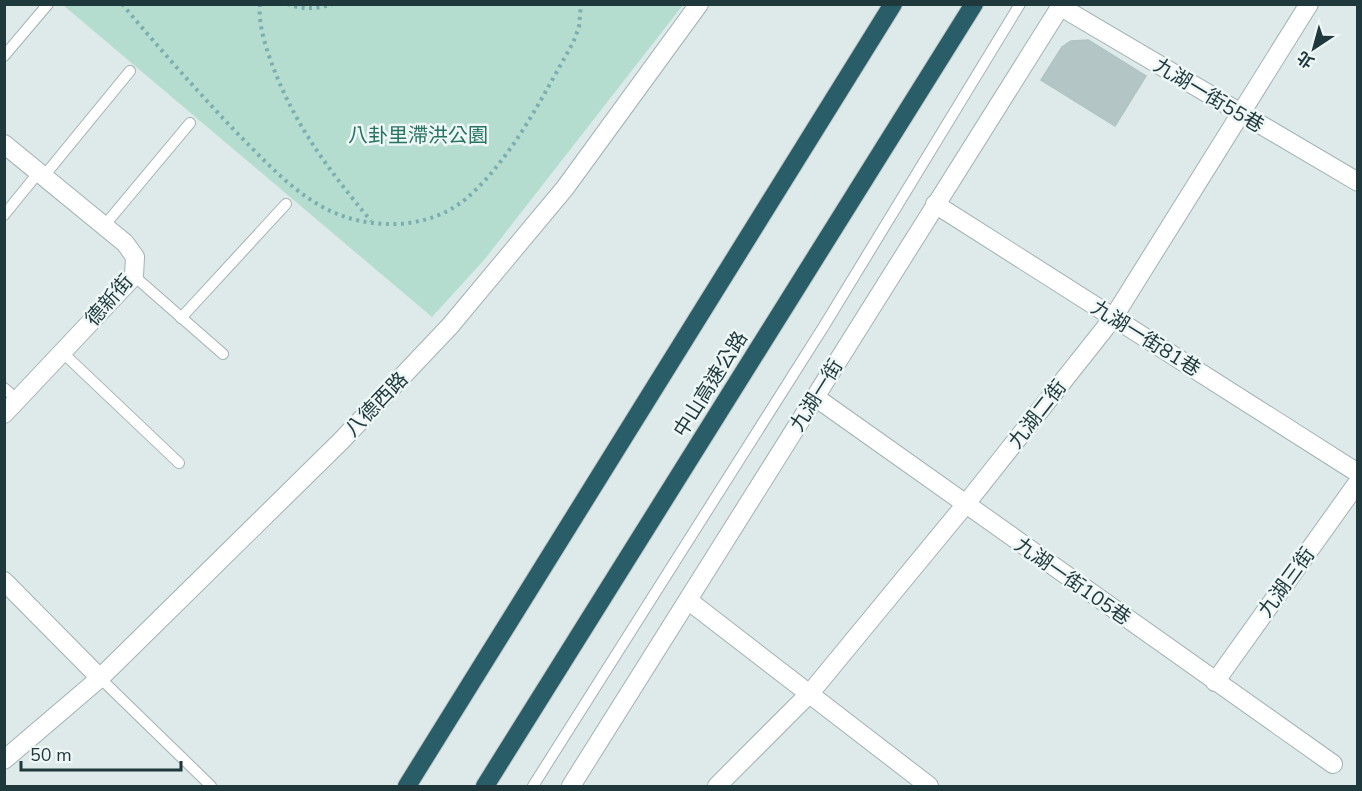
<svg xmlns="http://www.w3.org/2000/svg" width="1362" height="791" font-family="'Nunito Sans','Noto Sans TC',sans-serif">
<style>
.green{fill:#b5ddcf}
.building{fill:#b3c5c4;stroke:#b0c4c3;stroke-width:1.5}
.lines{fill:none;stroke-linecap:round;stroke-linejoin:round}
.service-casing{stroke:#a1b1b1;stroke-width:12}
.minor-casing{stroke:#a1b1b1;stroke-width:20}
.motorway-casing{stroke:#c0c7c8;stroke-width:20}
.path{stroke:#7cadb0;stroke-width:4;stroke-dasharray:3 4.5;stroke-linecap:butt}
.service{stroke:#fff;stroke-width:10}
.minor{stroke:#fff;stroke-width:18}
.motorway{stroke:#295d68;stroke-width:18}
.labels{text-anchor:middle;stroke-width:5;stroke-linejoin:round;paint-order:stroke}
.street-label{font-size:20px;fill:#1e383b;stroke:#eef7f6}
.park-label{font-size:20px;fill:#277361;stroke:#eef7f6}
</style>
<rect width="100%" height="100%" fill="#deeae9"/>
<!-- green -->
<path class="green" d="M63,5L683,4V5L484,260L432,317Z"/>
<!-- building -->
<path class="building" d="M1088,40L1146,76L1115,126L1041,80L1062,47L1071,41Z"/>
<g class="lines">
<!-- service casing -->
<g class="service-casing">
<g id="service">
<path d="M4,56L48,4"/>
<path d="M44,176L130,71"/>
<path d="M4,215L39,172"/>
<path d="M104,226L190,123"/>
<path d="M134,276L223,354"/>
<path d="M181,318L286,204"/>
<path d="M62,352L179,463"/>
<path d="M4,388L18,400"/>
<path d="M100,678L211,786"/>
<path d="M533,786L824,326L1020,4"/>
</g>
</g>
<!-- minor casing -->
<g class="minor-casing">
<g id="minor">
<path d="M1061,7L1358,182"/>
<path d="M4,144L125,243L135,257L134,276L4,414"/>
<path d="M935,204L1358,473"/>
<path d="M815,397L1333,764"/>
<path d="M4,581L100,678"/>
<path d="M689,601L929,786"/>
<path d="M1215,682L1358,482"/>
<path d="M4,760L100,678L341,441L450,326L565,188L699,4"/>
<path d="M571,786L1062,4"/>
<path d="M717,786L811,692L965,505L1113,318L1309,4"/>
</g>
</g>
<!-- motorway casing -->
<g class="motorway-casing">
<g id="motorway">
<path d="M407,786L893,4"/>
<path d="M485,786L974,4"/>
</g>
</g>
<!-- path -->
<g class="path">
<path d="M122,4C159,48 197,91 237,133C266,162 297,197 335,213C378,231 433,228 468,197C514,156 543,95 573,43L579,27L581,4"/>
<path d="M260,4C258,25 266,48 273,67C297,129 329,170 371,221"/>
<path d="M287,4C303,10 317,9 333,4"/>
</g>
<!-- service -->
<use href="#service" class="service"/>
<!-- minor -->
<use href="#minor" class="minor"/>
<!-- motorway -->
<use href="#motorway" class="motorway"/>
</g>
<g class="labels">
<!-- street labels -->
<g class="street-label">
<text transform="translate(1209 95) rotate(31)" y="7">九湖一街55巷</text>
<text transform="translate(109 300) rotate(-49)" y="7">德新街</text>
<text transform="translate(1146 338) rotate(32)" y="7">九湖一街81巷</text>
<text transform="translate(710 384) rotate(-58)" y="7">中山高速公路</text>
<text transform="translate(816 395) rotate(-58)" y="7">九湖一街</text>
<text transform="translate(376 404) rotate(-46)" y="7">八德西路</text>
<text transform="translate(1037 414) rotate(-52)" y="7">九湖二街</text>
<text transform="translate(1073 581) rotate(35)" y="7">九湖一街105巷</text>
<text transform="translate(1286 582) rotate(-54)" y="7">九湖三街</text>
</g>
<!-- park labels -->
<g class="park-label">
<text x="418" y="142">八卦里滯洪公園</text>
</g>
</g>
<!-- border -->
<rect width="1362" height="791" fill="none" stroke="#1e383b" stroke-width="12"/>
<!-- north arrow -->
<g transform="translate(1314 48) rotate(216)" stroke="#eef7f6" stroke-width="4.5" paint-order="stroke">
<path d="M0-4.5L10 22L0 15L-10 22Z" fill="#1e383b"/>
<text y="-9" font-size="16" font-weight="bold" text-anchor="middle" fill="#1e383b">北</text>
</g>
<!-- scale -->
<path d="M21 761v9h160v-9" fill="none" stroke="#1e383b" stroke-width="3"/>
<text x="30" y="761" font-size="18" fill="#1e383b" stroke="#eef7f6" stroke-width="4.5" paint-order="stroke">50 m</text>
</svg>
